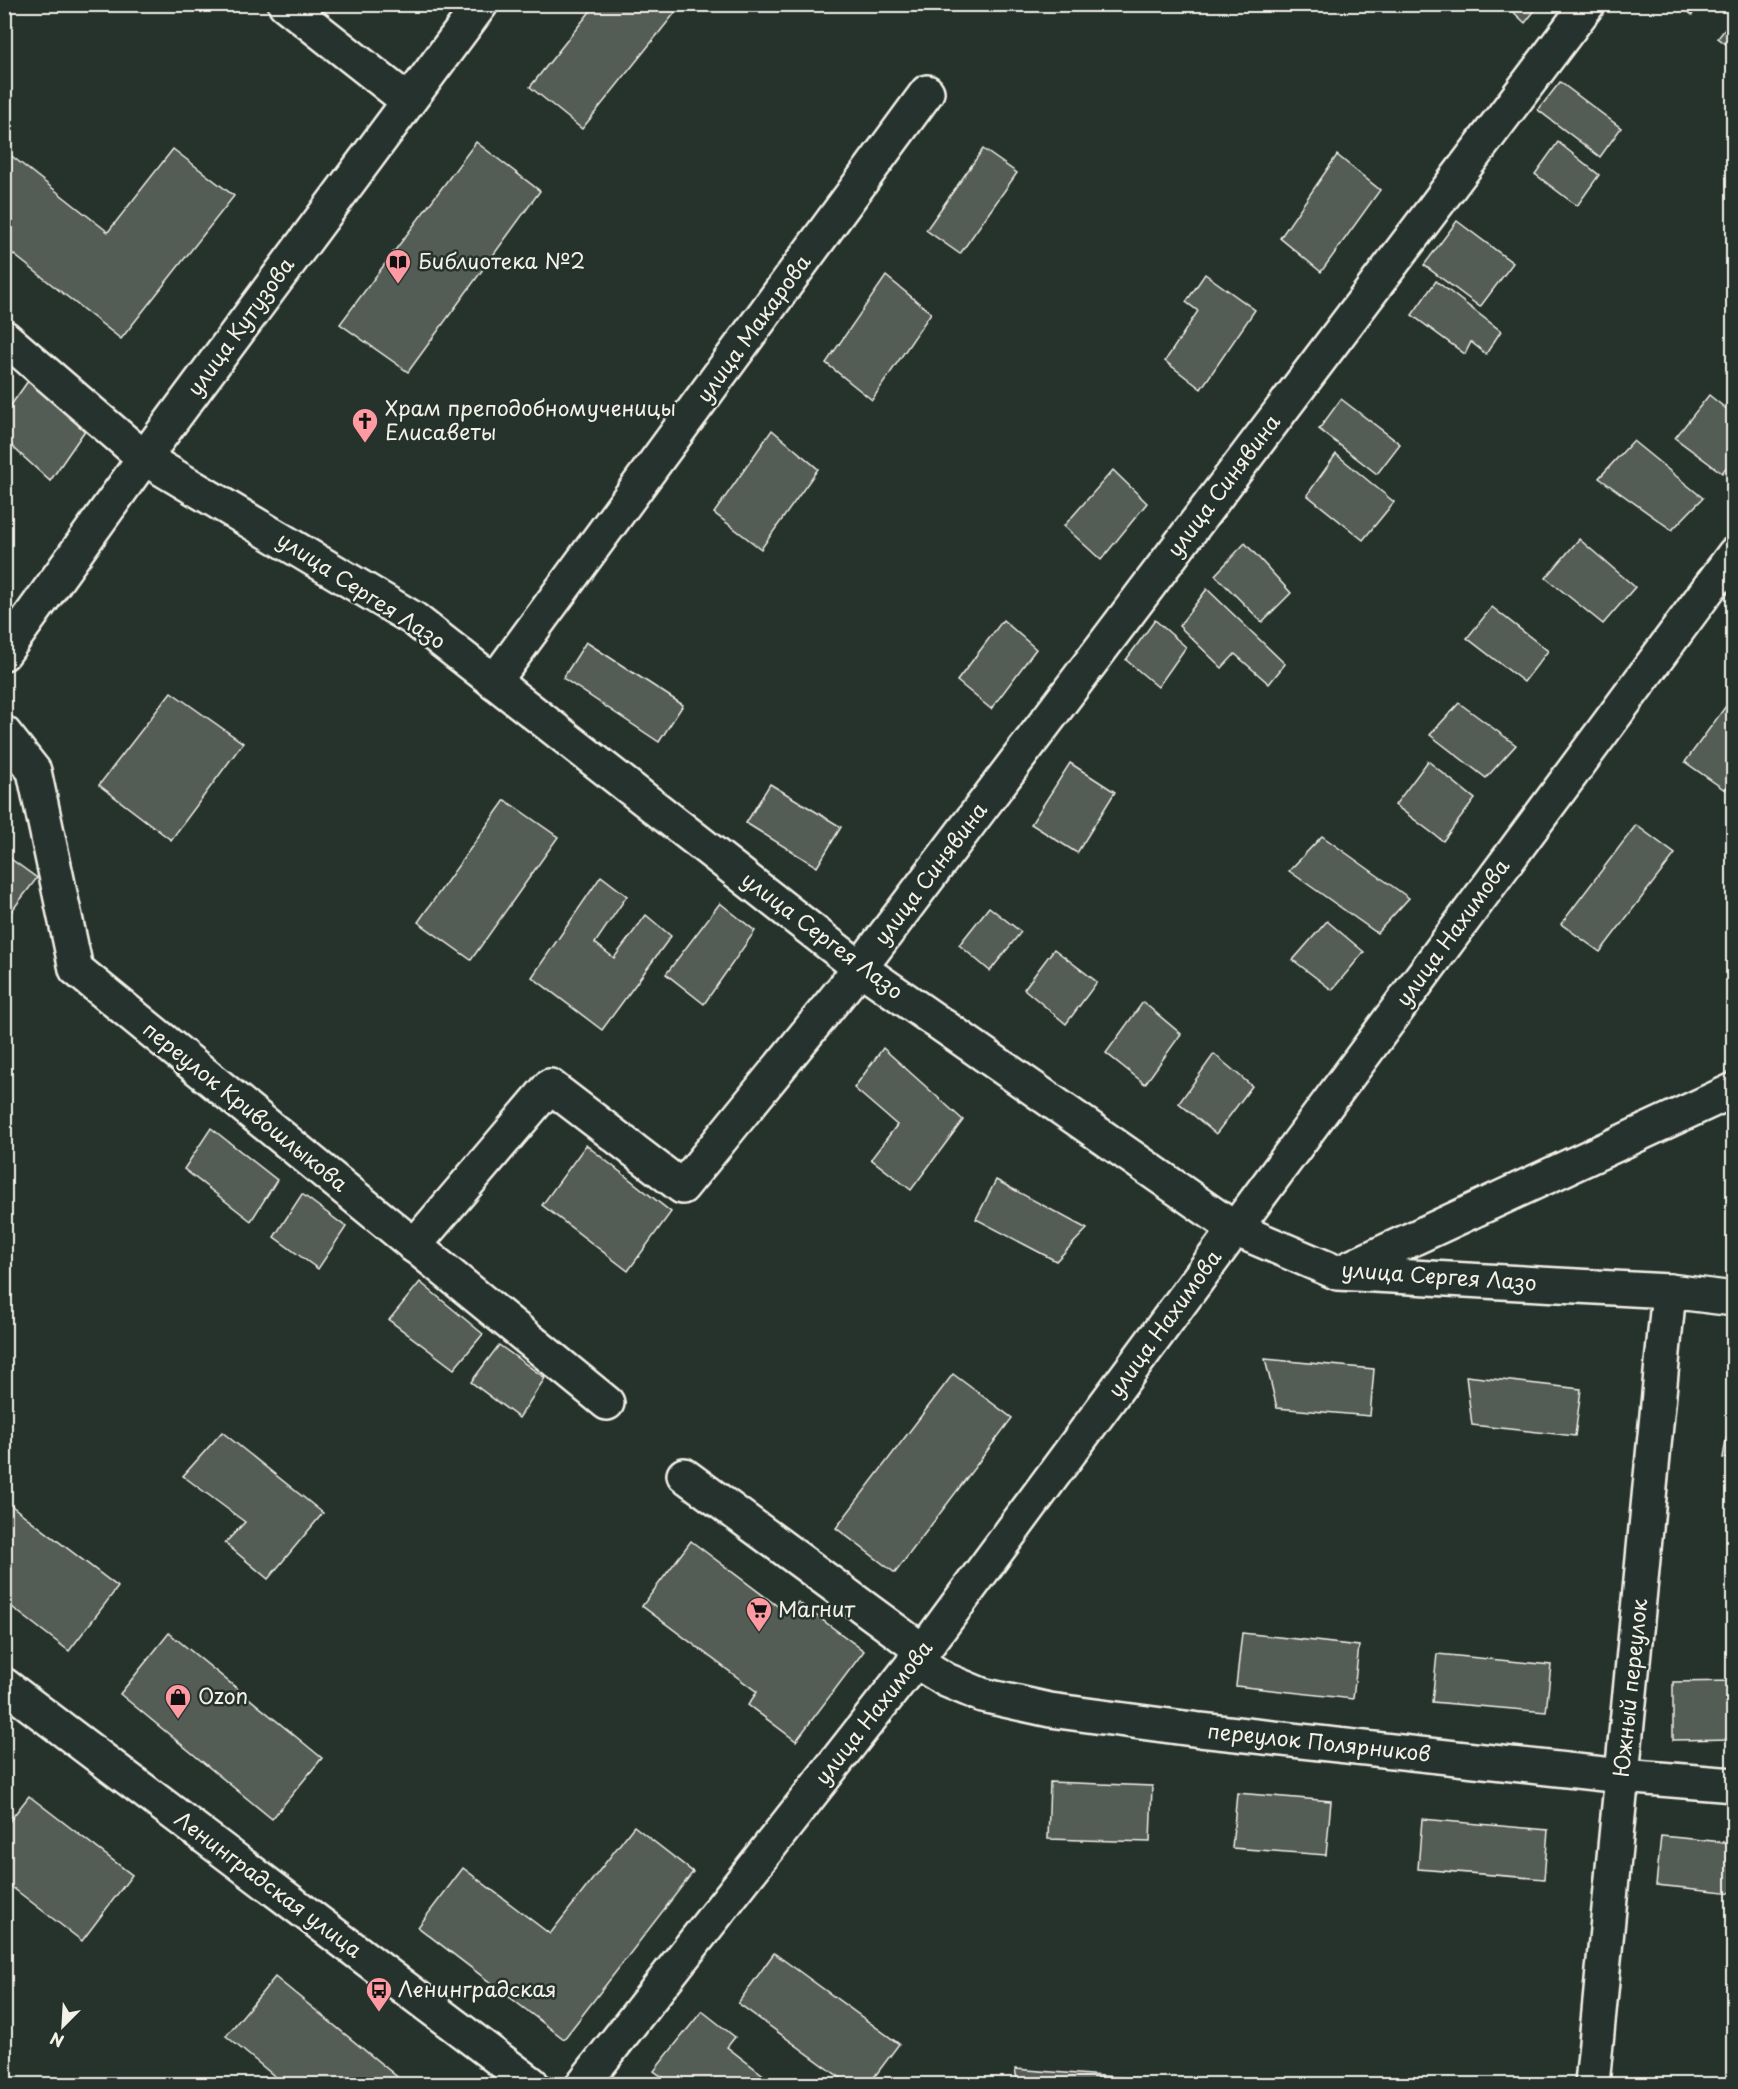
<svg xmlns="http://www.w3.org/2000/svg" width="1738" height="2089" font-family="'Playpen Sans',sans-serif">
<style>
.building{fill:#525c55;stroke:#f4f1e8;stroke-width:1.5}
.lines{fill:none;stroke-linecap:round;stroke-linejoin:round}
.minor-casing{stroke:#f4f1e8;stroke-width:38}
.minor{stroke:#26332d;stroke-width:33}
.labels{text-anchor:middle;stroke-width:5;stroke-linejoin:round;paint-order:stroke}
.poi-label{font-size:21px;fill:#f4f1e8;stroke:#26332d;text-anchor:start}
.street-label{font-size:21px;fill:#f4f1e8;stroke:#26332d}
</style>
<rect width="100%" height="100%" fill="#26332d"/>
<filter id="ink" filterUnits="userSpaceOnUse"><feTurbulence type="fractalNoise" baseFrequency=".0167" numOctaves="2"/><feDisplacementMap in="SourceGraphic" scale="12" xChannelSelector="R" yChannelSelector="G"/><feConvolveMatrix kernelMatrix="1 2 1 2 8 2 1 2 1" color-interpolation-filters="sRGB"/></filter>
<g filter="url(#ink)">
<!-- building -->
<g class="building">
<path d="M596,4H682L582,129L530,87Z"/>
<path d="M1505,4H1540L1525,23Z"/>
<path d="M1679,4H1700L1692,15Z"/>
<path d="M1734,18V50L1718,38Z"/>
<path d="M1560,82L1621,128L1600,157L1538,110Z"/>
<path d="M476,142L540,191L408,372L340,324Z"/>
<path d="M1558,142L1599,175L1577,206L1535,174Z"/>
<path d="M173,149L234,196L121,339L4,247V150L108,232Z"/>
<path d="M983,149L1017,173L960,254L926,230Z"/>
<path d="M1337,155L1380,190L1321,272L1280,238Z"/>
<path d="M1457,221L1513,263L1480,307L1424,265Z"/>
<path d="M1205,274L1255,310L1201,389L1165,361L1198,311L1186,302Z"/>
<path d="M886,276L931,313L872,400L826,363Z"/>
<path d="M1436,281L1501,331L1486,354L1471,342L1465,354L1412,315Z"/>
<path d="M33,374L88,426L50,481L4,439V415Z"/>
<path d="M1709,395L1734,415V457L1722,473L1675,438Z"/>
<path d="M1341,399L1400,444L1377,474L1319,429Z"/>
<path d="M772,430L818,469L761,549L714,513Z"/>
<path d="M1633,441L1703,498L1672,530L1599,478Z"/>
<path d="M1336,454L1394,502L1363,540L1307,495Z"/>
<path d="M1113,470L1147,503L1101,560L1064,526Z"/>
<path d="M1579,539L1635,587L1603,624L1546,578Z"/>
<path d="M1245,543L1291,593L1262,622L1215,575Z"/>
<path d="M1207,589L1285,664L1269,684L1235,654L1222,668L1179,626Z"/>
<path d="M1492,607L1548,651L1524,682L1467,638Z"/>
<path d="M1003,620L1036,649L991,709L957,681Z"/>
<path d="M1155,620L1186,647L1158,687L1126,660Z"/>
<path d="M586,642L683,705L659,742L563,678Z"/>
<path d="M171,692L243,743L171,840L99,785Z"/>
<path d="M1734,695V778L1725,790L1685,762Z"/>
<path d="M1459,703L1516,745L1486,778L1430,735Z"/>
<path d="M1428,761L1475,799L1443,841L1395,805Z"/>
<path d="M1070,763L1115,792L1077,853L1031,824Z"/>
<path d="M770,784L841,827L817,867L746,823Z"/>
<path d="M505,800L558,837L471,960L418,922Z"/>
<path d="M1636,825L1675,854L1600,952L1561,924Z"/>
<path d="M1322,836L1409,898L1377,933L1289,871Z"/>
<path d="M4,854L37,878L4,921Z"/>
<path d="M601,876L627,896L595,943L614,958L646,915L671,936L602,1030L532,977Z"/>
<path d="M720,903L755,931L704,1004L666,974Z"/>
<path d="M989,907L1021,932L990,971L959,945Z"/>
<path d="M1327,921L1364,952L1332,990L1293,960Z"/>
<path d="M1054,949L1097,982L1066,1024L1024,989Z"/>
<path d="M1143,1002L1181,1034L1145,1084L1106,1053Z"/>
<path d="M883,1048L963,1120L911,1190L871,1159L897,1125L854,1088Z"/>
<path d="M1214,1054L1252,1086L1216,1134L1179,1103Z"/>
<path d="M211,1128L277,1180L251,1221L184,1169Z"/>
<path d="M586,1145L671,1212L628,1271L542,1205Z"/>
<path d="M996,1180L1087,1229L1056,1261L976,1219Z"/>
<path d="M302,1194L346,1227L318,1269L274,1237Z"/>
<path d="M420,1282L483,1334L454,1369L389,1320Z"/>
<path d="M499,1345L545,1378L519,1418L471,1382Z"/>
<path d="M1265,1359L1374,1369L1370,1416L1277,1408Z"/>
<path d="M953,1374L1012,1418L895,1573L836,1528Z"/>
<path d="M1466,1376L1581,1389L1575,1436L1472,1425Z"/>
<path d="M1733,1399H1734V1459L1723,1458Z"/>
<path d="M222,1432L323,1513L268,1579L225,1543L245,1522L183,1476Z"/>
<path d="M4,1500L118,1587L69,1651L4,1601Z"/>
<path d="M691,1541L788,1614L798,1602L864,1651L796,1741L748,1705L757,1692L642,1606Z"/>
<path d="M169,1633L322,1758L272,1819L120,1694Z"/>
<path d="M1242,1633L1359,1646L1353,1699L1236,1686Z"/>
<path d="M1437,1654L1551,1665L1546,1712L1432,1702Z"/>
<path d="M1734,1681V1739L1673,1740V1682Z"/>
<path d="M1050,1782L1152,1786L1150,1842L1048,1839Z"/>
<path d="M1237,1793L1331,1801L1326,1855L1232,1848Z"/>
<path d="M29,1796L132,1875L82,1941L4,1881V1828Z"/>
<path d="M1422,1819L1548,1830L1544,1879L1418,1869Z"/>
<path d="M634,1826L693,1872L564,2039L418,1927L463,1868L550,1934Z"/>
<path d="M1661,1836L1734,1843V1893L1656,1885Z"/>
<path d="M774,1953L899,2044L869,2084H849L738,2003Z"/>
<path d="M275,1977L406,2084H284L226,2036Z"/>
<path d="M702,2011L735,2037L727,2047L775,2084H672L654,2071Z"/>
<path d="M1015,2069L1140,2079V2084H1018Z"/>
</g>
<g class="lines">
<!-- minor casing -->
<g class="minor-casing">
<g id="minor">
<path d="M285,4L408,101"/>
<path d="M4,337L144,458L414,619L860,968L1235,1229L1338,1273L1669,1291L1734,1299"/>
<path d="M4,653L144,458L481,4"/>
<path d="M494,682L927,92"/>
<path d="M4,733L34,771L76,969L607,1403"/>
<path d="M414,1246L550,1086L682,1187L860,968L1588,4"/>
<path d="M1343,1271L1734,1090"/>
<path d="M684,1475L923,1651"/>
<path d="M914,1660L946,1680L982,1695L1050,1710L1200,1730L1622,1776L1734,1785"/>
<path d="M4,1685L532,2084"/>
<path d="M583,2084L923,1651L1734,554"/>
<path d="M1592,2084L1669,1291"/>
</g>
</g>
<!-- minor -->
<use href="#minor" class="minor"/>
</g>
</g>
<!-- icons -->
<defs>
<g id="library-pin" transform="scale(1.35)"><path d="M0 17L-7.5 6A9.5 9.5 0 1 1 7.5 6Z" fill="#ff9aa2" stroke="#26332d"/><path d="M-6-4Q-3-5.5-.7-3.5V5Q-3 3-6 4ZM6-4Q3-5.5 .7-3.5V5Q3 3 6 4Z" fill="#111"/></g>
<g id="church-pin" transform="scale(1.35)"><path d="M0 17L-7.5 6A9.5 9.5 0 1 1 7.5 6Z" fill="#ff9aa2" stroke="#26332d"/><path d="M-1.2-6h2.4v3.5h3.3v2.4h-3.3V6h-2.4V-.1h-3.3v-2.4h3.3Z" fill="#111"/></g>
<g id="supermarket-pin" transform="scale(1.35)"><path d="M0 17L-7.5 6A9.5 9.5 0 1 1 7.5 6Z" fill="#ff9aa2" stroke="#26332d"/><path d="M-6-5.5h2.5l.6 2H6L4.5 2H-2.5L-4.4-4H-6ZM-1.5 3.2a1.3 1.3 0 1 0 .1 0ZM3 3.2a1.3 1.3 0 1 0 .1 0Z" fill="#111"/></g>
<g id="shop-pin" transform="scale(1.35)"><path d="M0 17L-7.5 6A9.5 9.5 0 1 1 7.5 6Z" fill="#ff9aa2" stroke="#26332d"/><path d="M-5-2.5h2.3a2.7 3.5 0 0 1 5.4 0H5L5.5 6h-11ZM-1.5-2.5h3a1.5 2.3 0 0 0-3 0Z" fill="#111"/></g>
<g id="bus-pin" transform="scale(1.35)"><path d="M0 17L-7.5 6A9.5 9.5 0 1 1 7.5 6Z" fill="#ff9aa2" stroke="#26332d"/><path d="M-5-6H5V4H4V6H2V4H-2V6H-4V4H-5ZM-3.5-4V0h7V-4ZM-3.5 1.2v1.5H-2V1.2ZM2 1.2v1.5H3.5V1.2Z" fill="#111"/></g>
</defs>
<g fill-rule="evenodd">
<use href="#library-pin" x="398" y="262"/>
<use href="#church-pin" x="365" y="421"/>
<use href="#supermarket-pin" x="759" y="1610"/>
<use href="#shop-pin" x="178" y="1697"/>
<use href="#bus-pin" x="379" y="1990"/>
</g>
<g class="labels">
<!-- poi labels -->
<g class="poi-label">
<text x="418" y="269">Библиотека №2</text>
<text x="385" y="416">Храм преподобномученицы<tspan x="385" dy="24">Елисаветы</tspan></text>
<text x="778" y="1617">Магнит</text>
<text x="198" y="1704">Ozon</text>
<text x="398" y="1997">Ленинградская</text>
</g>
<!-- street labels -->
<g class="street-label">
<text transform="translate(241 327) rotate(-54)" y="7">улица Кутузова</text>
<text transform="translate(754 329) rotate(-54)" y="7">улица Макарова</text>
<text transform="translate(1224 486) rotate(-53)" y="7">улица Синявина</text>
<text transform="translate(361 591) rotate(33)" y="7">улица Сергея Лазо</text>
<text transform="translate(931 874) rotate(-53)" y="7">улица Синявина</text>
<text transform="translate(1453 933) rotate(-54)" y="7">улица Нахимова</text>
<text transform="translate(822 936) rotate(37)" y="7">улица Сергея Лазо</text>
<text transform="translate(245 1107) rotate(39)" y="7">переулок Кривошлыкова</text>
<text transform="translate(1439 1277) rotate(4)" y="7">улица Сергея Лазо</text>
<text transform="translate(1165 1324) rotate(-54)" y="7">улица Нахимова</text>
<text transform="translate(1631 1688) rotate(-84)" y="7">Южный переулок</text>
<text transform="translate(874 1713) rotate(-52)" y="7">улица Нахимова</text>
<text transform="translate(1319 1743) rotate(6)" y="7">переулок Полярников</text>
<text transform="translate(268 1885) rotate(37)" y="7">Ленинградская улица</text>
</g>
</g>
<!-- margin -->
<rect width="1738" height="2089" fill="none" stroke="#26332d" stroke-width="24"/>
<rect x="12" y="12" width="1714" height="2065" fill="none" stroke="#f4f1e8" stroke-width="2" filter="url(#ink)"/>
<!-- north arrow -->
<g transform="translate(63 2026) rotate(204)" stroke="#26332d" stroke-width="4.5" paint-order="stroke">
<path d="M0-4.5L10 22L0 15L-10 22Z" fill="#f4f1e8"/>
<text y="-9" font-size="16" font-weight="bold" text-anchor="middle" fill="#f4f1e8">N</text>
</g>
</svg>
